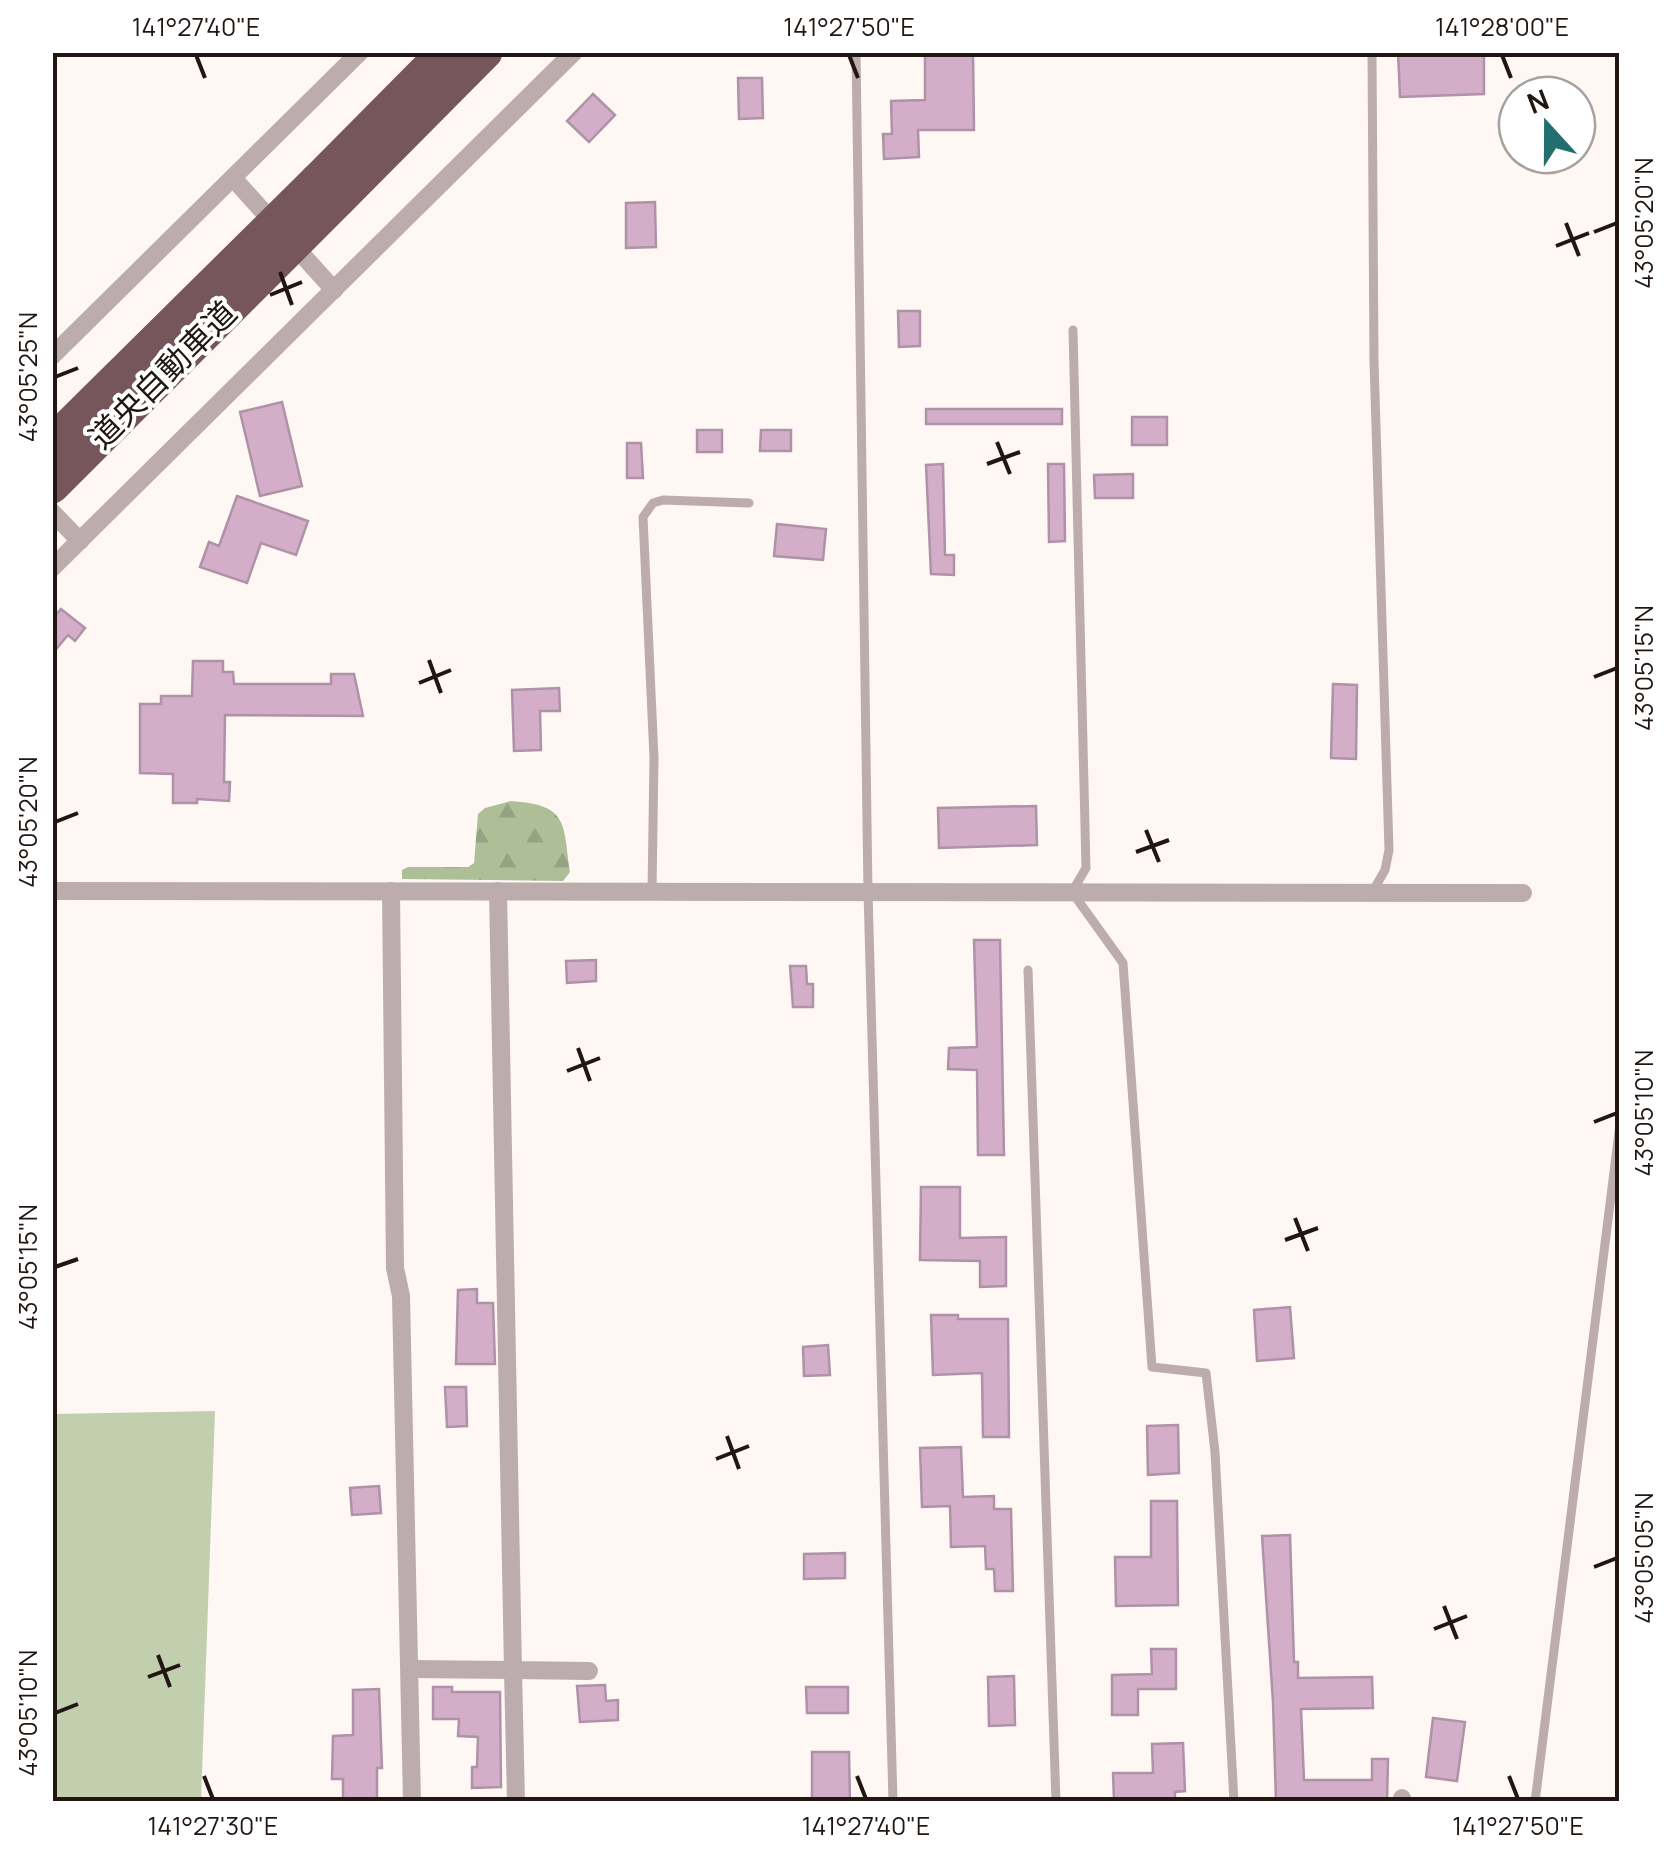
<svg xmlns="http://www.w3.org/2000/svg" width="1672" height="1854" font-family="Manrope,'Noto Sans JP',sans-serif">
<style>
.grass{fill:#c1cfaf}
.forest{fill:url(#forest-firs)}
.building{fill:#d4aec9;stroke:#ae92a5;stroke-width:2.5}
.lines{fill:none;stroke-linecap:round;stroke-linejoin:round}
.service{stroke:#bdacae;stroke-width:9}
.minor{stroke:#bdacae;stroke-width:18}
.motorway{stroke:#77565b;stroke-width:35}
.motorway-bridge{stroke:#77565b;stroke-width:35}
.ticks{fill:none;stroke:#211611;stroke-width:4}
.labels{text-anchor:middle;stroke-width:8;stroke-linejoin:round;paint-order:stroke}
.street-label{font-size:32px;fill:#211611;stroke:#fff}
.neatline{fill:none;stroke:#211611;stroke-width:4}
.ticks-label{font-size:25px;text-anchor:middle;fill:#211611}
</style>
<defs>
<pattern id="forest-firs" width="22" height="20" patternUnits="userSpaceOnUse" patternTransform="scale(2.5)"><rect width="22" height="20" fill="#aebf98"/><path d="M5 1l3.5 6h-7zM16 11l3.5 6h-7z" fill="#95a382"/></pattern>
</defs>
<rect width="100%" height="100%" fill="#fef7f4"/>
<!-- grass -->
<path class="grass" d="M215,1411L201,1801H53V1414Z"/>
<!-- forest -->
<path class="forest" d="M511,801C569,805 563,823 570,872L563,881L402,879V870L408,867H468L474,863L478,814L485,808Z"/>
<!-- building -->
<g class="building">
<path d="M925,52H973L974,130H918L919,157L884,159L883,134H892L891,101L925,100Z"/>
<path d="M1398,52H1484V94L1400,97Z"/>
<path d="M738,78H762L763,118L739,119Z"/>
<path d="M593,94L615,115L589,142L567,121Z"/>
<path d="M655,202L656,247L626,248V203Z"/>
<path d="M898,311H920V346L899,347Z"/>
<path d="M282,402L302,486L260,496L240,412Z"/>
<rect x="926" y="409" width="136" height="15"/>
<rect x="1132" y="417" width="35" height="28"/>
<rect x="697" y="430" width="25" height="22"/>
<path d="M761,430H791V451H760Z"/>
<path d="M627,443H641L643,478H627Z"/>
<path d="M943,464L945,555H954V575L931,574L926,465Z"/>
<path d="M1048,464H1064L1065,541L1049,542Z"/>
<path d="M1133,474V498H1095L1094,475Z"/>
<path d="M237,496L308,521L296,555L261,543L247,583L200,567L209,542L219,546Z"/>
<path d="M777,524L826,529L823,560L774,556Z"/>
<path d="M61,609L85,628L75,641L68,635L52,654V619Z"/>
<path d="M193,661H223V672H233L234,684H331V674H354L363,716L225,715L224,782H230L229,801L197,799V803H173V774L140,773V704H161V696H192Z"/>
<path d="M1333,684L1357,685L1356,759L1331,758Z"/>
<path d="M559,688L560,711H540L541,750L514,751L512,690Z"/>
<path d="M1036,806L1037,845L939,848L938,808Z"/>
<path d="M974,940H1000L1004,1155H978L977,1070L948,1069L949,1048L977,1047Z"/>
<path d="M596,960V981L567,983L566,961Z"/>
<path d="M790,966H806L807,984H813V1007H793Z"/>
<path d="M921,1187H960V1238L1006,1237V1286L980,1287V1261L920,1260Z"/>
<path d="M477,1289V1303H493L495,1364H456L458,1290Z"/>
<path d="M1290,1307L1294,1358L1257,1361L1254,1310Z"/>
<path d="M931,1315H958V1319H1008L1009,1437H983L982,1373L933,1375Z"/>
<path d="M828,1345L830,1375L804,1376L803,1347Z"/>
<path d="M445,1387H466L467,1426L447,1427Z"/>
<path d="M1178,1425L1179,1473L1148,1475L1147,1426Z"/>
<path d="M961,1447L963,1497L994,1496V1509H1011L1013,1591H995L994,1569H986L985,1546L951,1547L950,1506L922,1507L920,1448Z"/>
<path d="M379,1486L381,1513L352,1515L350,1488Z"/>
<path d="M1151,1501H1177L1178,1605L1116,1606L1115,1557H1151Z"/>
<path d="M1290,1535L1294,1662H1298V1678L1372,1677L1373,1708L1301,1709L1304,1780H1372V1759H1388L1387,1802H1276L1273,1702L1262,1536Z"/>
<path d="M845,1553V1578L804,1579V1554Z"/>
<path d="M1151,1649H1176V1689H1138V1715H1112V1675L1152,1674Z"/>
<path d="M1014,1676L1015,1725L989,1726L988,1677Z"/>
<path d="M605,1685L606,1701L618,1700V1720L580,1722L577,1686Z"/>
<path d="M433,1687H452V1692H500L501,1787L472,1788V1767H477L478,1737L458,1736L459,1719H433Z"/>
<path d="M806,1687H848V1713H807Z"/>
<path d="M379,1689L382,1768H377V1802L343,1801V1779H332L333,1736L353,1735V1690Z"/>
<path d="M1433,1718L1465,1722L1457,1781L1426,1777Z"/>
<path d="M1183,1743L1185,1791L1175,1792V1802H1114L1113,1773H1153L1152,1744Z"/>
<path d="M812,1752H849L850,1802H812Z"/>
</g>
<g class="lines">
<!-- service -->
<g class="service">
<path d="M856,52L868,892L893,1802"/>
<path d="M1372,52L1374,361L1389,850L1385,870L1373,891"/>
<path d="M1073,330L1086,868L1072,892L1123,963L1152,1367L1206,1373L1215,1452L1234,1802"/>
<path d="M652,892L654,758L643,517L653,503L663,500L749,503"/>
<path d="M1028,970L1056,1802"/>
<path d="M1535,1802L1620,1124"/>
</g>
<!-- minor -->
<g class="minor">
<path d="M233,178L334,290"/>
<path d="M52,356L360,52"/>
<path d="M52,512L80,541"/>
<path d="M52,568L574,52"/>
<path d="M52,891L1523,893"/>
<path d="M391,891L395,1268L401,1296L412,1802"/>
<path d="M498,891L513,1670L589,1671"/>
<path d="M410,1669L513,1670L516,1802"/>
<path d="M1402,1798V1802"/>
</g>
<!-- motorway -->
<g class="motorway">
<path d="M317,181L445,52"/>
<path d="M338,200L485,52"/>
</g>
<!-- motorway-bridge -->
<g class="motorway-bridge">
<path d="M52,443L317,181"/>
<path d="M52,486L338,200"/>
</g>
</g>
<!-- ticks -->
<path class="ticks" d="M196,55L205,78M849,55L858,78M1502,55L1511,78M1566,223L1579,256M1594,232L1617,223M1556,246L1589,233M280,272L292,305M270,295L302,282M55,377L78,368M997,442L1010,474M987,464L1020,452M429,660L441,693M1594,677L1617,668M419,683L451,670M55,822L78,813M1146,830L1159,862M1136,852L1169,840M578,1048L590,1081M567,1071L600,1058M1594,1122L1617,1113M1295,1218L1308,1251M1285,1240L1318,1228M55,1267L78,1259M727,1436L739,1469M716,1459L749,1446M1594,1567L1617,1558M1444,1606L1457,1639M1434,1629L1467,1616M158,1655L170,1687M148,1677L180,1665M55,1713L78,1704M204,1776L213,1799M857,1776L866,1799M1509,1776L1518,1799"/>
<g class="labels">
<!-- street labels -->
<g class="street-label">
<text transform="translate(163 375) rotate(-45)" y="11">道央自動車道</text>
</g>
</g>
<!-- border -->
<rect width="1672" height="1854" fill="none" stroke="#ffffff" stroke-width="110"/>
<!-- north arrow -->
<g transform="translate(1547 125) rotate(339)"><circle r="48" fill="#ffffff" stroke="#a6a2a0" stroke-width="2.5"/>
<path d="M0-8L18 38L0 25L-18 38Z" fill="#236f6f"/>
<text y="-15" font-size="28" font-weight="bold" text-anchor="middle" fill="#211611">N</text>
</g>
<rect x="55" y="55" width="1562" height="1744" class="neatline"/>
<g class="ticks-label">
<text x="196" y="36">141°27'40"E</text>
<text x="849" y="36">141°27'50"E</text>
<text x="1502" y="36">141°28'00"E</text>
<text transform="translate(1644 223) rotate(-90)" y="9">43°05'20"N</text>
<text transform="translate(28 377) rotate(-90)" y="9">43°05'25"N</text>
<text transform="translate(1644 668) rotate(-90)" y="9">43°05'15"N</text>
<text transform="translate(28 822) rotate(-90)" y="9">43°05'20"N</text>
<text transform="translate(1644 1113) rotate(-90)" y="9">43°05'10"N</text>
<text transform="translate(28 1267) rotate(-90)" y="9">43°05'15"N</text>
<text transform="translate(1644 1558) rotate(-90)" y="9">43°05'05"N</text>
<text transform="translate(28 1713) rotate(-90)" y="9">43°05'10"N</text>
<text x="213" y="1835">141°27'30"E</text>
<text x="866" y="1835">141°27'40"E</text>
<text x="1518" y="1835">141°27'50"E</text>
</g>
</svg>
